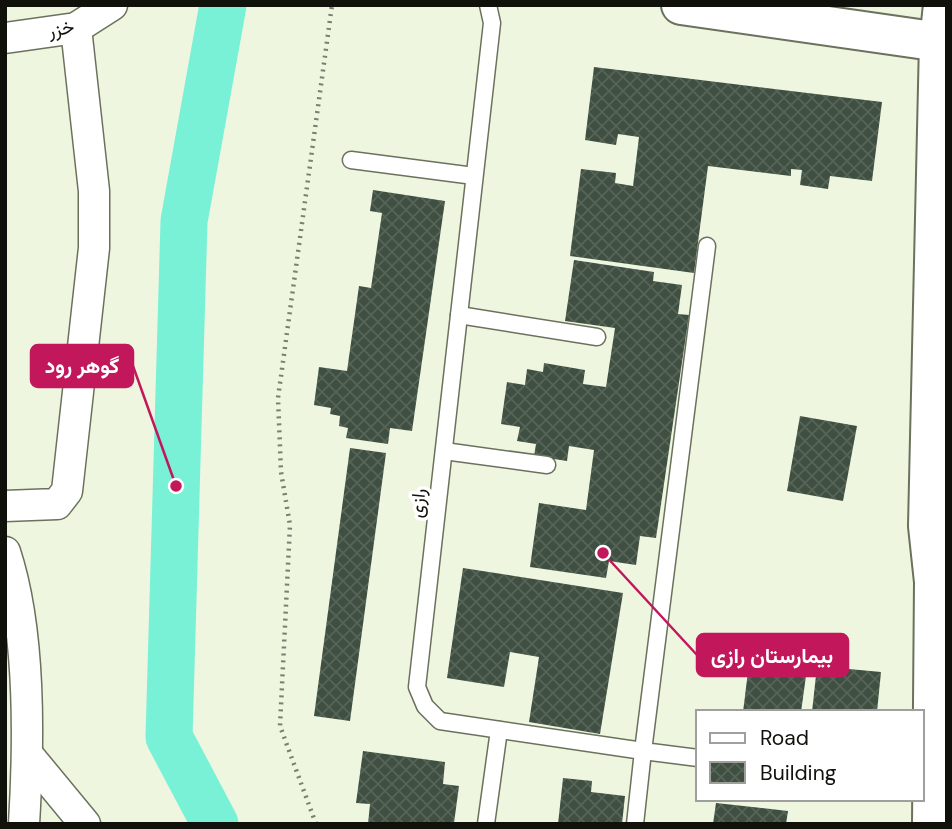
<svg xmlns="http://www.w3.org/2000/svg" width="952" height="829" font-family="'DM Sans',Vazirmatn,sans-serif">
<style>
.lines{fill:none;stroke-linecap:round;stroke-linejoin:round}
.river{stroke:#79f1d7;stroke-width:47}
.building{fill:url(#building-cross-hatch)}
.service-casing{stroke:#6a715d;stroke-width:19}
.minor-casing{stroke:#6a715d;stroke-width:33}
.secondary-casing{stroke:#6a715d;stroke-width:42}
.primary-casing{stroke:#6a715d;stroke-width:42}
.path{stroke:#7a7f71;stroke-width:4.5;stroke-dasharray:2 5;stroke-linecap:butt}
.service{stroke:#fff;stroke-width:16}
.minor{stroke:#fff;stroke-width:30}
.secondary{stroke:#fff;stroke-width:38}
.primary{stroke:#fff;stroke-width:38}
.labels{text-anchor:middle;stroke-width:7;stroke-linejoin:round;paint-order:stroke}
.street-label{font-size:19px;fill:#0f110a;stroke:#fff}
.leader{fill:none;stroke:#c2185b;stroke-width:2.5}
.callout-dot{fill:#c2185b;stroke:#fff;stroke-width:2.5}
.callout{fill:#c2185b;stroke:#c2185b;stroke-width:2.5}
.callout-label{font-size:21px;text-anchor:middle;font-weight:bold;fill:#fff}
</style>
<defs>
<pattern id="building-cross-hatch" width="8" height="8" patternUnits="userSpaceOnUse" patternTransform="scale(1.75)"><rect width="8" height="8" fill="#3f4f41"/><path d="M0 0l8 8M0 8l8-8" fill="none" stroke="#576458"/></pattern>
</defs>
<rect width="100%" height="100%" fill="#eef6e0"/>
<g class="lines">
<!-- river -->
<path class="river" d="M215,824L169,737L184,221L223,5"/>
</g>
<!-- building -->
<g class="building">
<path d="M594,67L882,102L872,181L830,176L828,189L800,185L802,170L791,169V176L708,166L694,273L570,256L581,169L616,173L615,183L633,186L639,137L618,134L616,145L585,140Z"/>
<path d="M373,190L445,201L412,431L390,428L388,444L346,438L348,428L339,426L340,416L330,414L331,408L314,405L319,367L347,371L359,286L371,288L382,213L370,211Z"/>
<path d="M574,260L654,272L653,281L682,285L678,314L689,315L656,538L640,536L636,565L609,561L606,578L530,567L539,503L586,510L594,450L569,446L567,461L534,456L536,444L517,441L520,427L501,424L507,382L525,385L527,369L543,372L544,363L585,370L583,384L606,387L615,328L565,321Z"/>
<path d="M800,416L857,426L843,501L787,491Z"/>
<path d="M350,448L386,453L350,721L314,716Z"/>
<path d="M463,568L623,593L600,734L529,722L539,657L510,652L504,687L447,678Z"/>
<path d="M752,639L810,647L801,712H743Z"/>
<path d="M817,666L881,672L877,712H812Z"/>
<path d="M363,751L445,762L443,784L459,786L454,823L368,824L370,804L356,803Z"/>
<path d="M563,778L592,781L591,792L625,796L622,824H558Z"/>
<path d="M716,803L788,811L786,824H713Z"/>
</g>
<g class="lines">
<!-- service casing -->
<g class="service-casing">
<g id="service">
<path d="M488,5L492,23L417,687L425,706L440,721L643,751L635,824"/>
<path d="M351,160L474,176"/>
<path d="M459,315L597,337"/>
<path d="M444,451L547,465"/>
<path d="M698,758L643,751L707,246"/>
<path d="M486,824L499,730"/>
</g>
</g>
<!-- minor casing -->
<g class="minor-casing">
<g id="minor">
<path d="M5,38L76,28L112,5"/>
<path d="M5,506L57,504L67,491L94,248V191L76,28"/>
<path d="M5,552C31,631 29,741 24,824"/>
<path d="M28,755L85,824"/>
</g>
</g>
<!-- secondary casing -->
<g class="secondary-casing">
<path id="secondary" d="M932,824L934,582L928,526L939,42"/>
</g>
<!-- primary casing -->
<g class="primary-casing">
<g id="primary">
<path d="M681,5L947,43"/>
<path d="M939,42L943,5"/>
</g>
</g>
<!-- path -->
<path class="path" d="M316,824L280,726L290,525L281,472L278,398L332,5"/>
<!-- service -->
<use href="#service" class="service"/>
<!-- minor -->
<use href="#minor" class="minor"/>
<!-- secondary -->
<use href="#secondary" class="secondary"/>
<!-- primary -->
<use href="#primary" class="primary"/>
</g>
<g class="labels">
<!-- street labels -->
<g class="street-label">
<text transform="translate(61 28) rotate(-12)" y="7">خزر</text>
<text transform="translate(417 503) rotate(-84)" y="7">رازی</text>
</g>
</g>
<!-- callouts -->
<path class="leader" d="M176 486L133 366M603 553L697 655"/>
<g class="callout-dot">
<circle cx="176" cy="486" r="7"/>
<circle cx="603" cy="553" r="7"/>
</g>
<g class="callout">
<rect x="31" y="345" width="102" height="42" rx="7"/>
<rect x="697" y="634" width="151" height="42" rx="7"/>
</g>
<g class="callout-label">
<text x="82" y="373">گوهر رود</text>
<text x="772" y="663">بیمارستان رازی</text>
</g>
<!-- border -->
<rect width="952" height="829" fill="none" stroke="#0f110a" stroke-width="14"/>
<!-- legend -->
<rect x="696" y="710" width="228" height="91" fill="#ffffff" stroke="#9fa09d" stroke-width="2"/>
<rect x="710" y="733" width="35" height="10" fill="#ffffff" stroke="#9fa09d" stroke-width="2"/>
<text x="760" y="745" font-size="21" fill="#0f110a">Road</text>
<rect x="710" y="762" width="35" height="21" fill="url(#building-cross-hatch)" stroke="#9fa09d" stroke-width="2"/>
<text x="760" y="780" font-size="21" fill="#0f110a">Building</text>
</svg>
